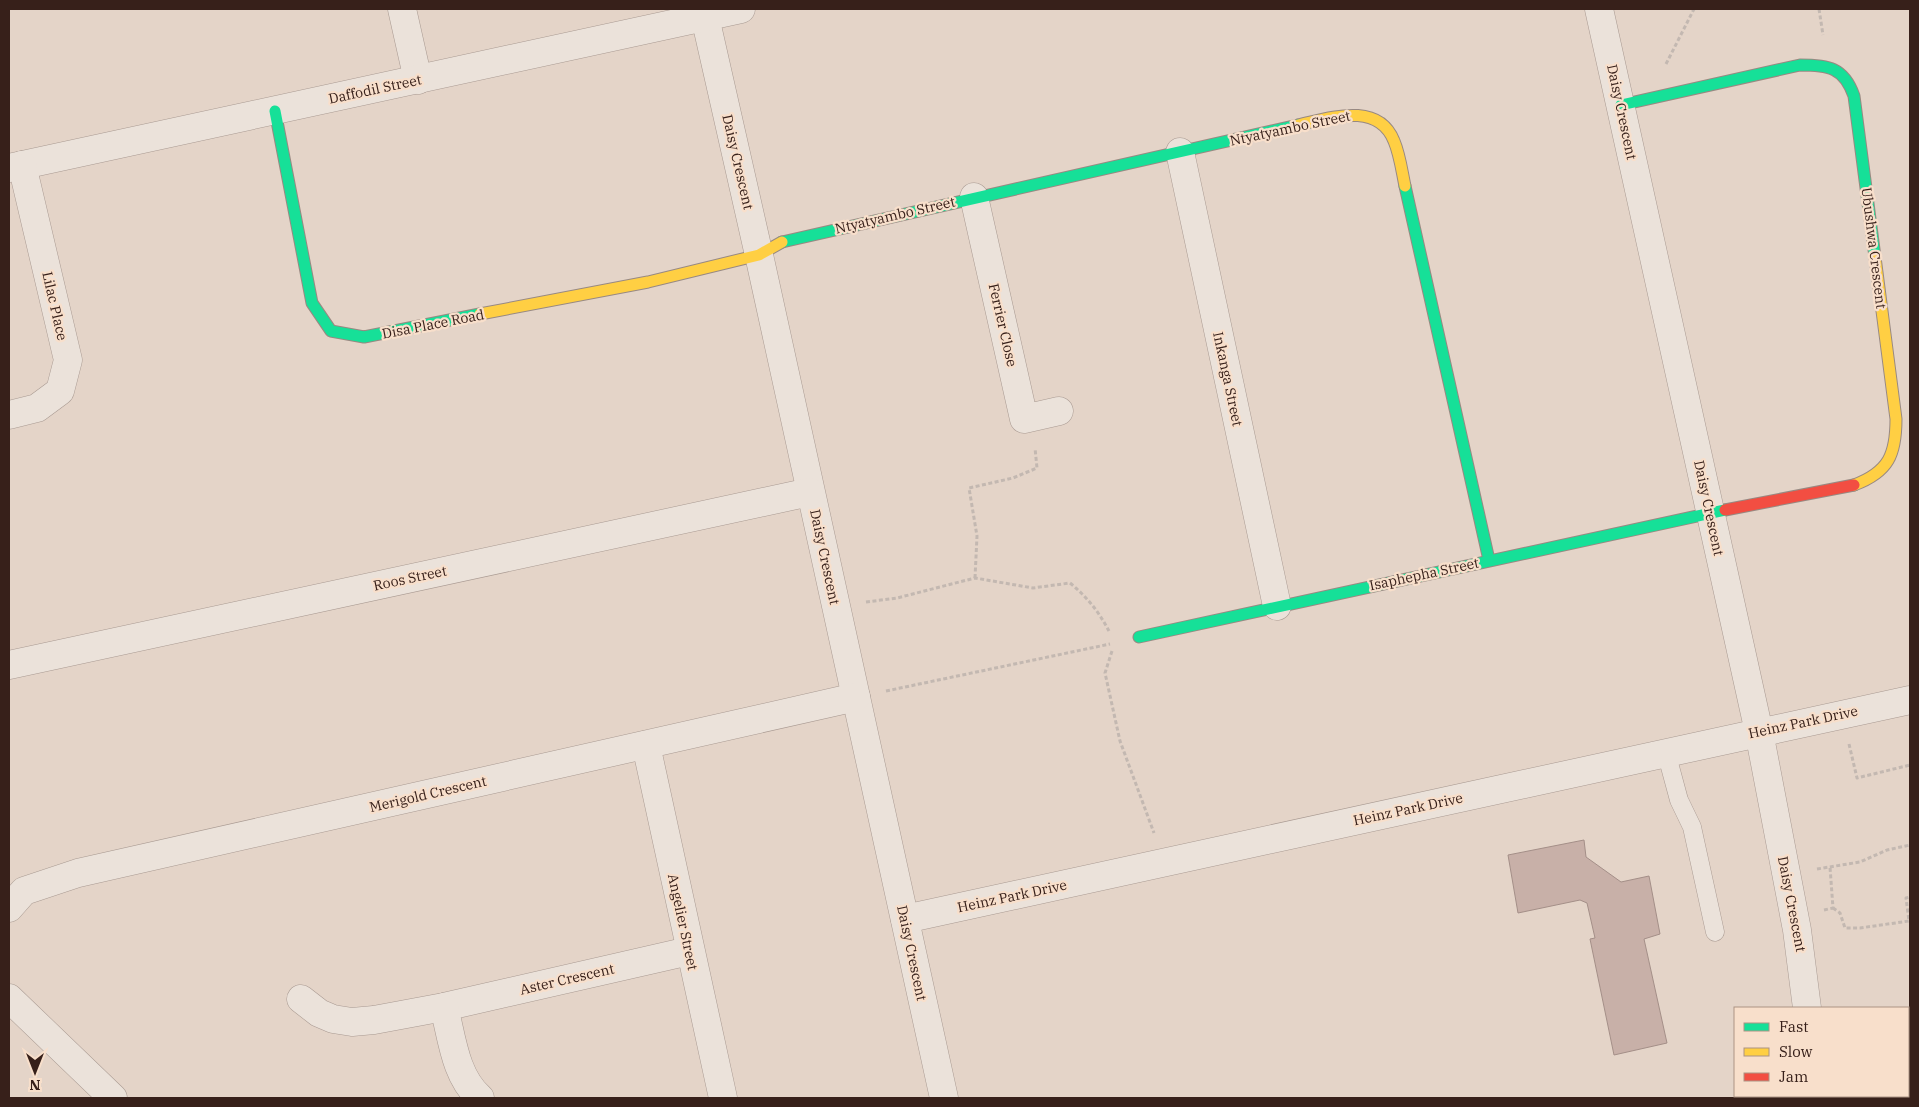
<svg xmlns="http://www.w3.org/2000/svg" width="1919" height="1107" font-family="'IBM Plex Serif',serif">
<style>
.building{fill:#c8b0a8;stroke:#a48f88}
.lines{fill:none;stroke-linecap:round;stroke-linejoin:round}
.lane-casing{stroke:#a99a92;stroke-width:19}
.street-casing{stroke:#a99a92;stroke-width:29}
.fast-casing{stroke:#988982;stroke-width:13}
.slow-casing{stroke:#988982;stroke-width:13}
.jam-casing{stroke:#988982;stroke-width:13}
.path{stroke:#c3b8b1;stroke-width:3;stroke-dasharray:4 2.5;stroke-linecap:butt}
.lane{stroke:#ebe2da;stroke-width:18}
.street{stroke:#ebe2da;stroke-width:28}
.fast{stroke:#16e098;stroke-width:11}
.slow{stroke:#ffcf43;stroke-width:11}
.jam{stroke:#f24e42;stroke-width:11}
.labels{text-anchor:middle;stroke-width:4.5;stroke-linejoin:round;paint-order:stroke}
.street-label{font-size:14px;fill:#37201a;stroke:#f8dfcb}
</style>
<rect width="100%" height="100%" fill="#e4d4c8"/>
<!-- building -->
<path class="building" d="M1584,840L1586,857L1621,882L1649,876L1660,934L1644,939L1667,1043L1614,1055L1590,939L1595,938L1587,903L1580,900L1518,913L1508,855Z"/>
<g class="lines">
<!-- lane casing -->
<g class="lane-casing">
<path id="lane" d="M1666,752L1679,800L1692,827L1715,932"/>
</g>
<!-- street casing -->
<g class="street-casing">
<g id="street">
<path d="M402,9L418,80"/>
<path d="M1599,9L1759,732L1797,930L1807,1008"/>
<path d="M705,17L759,255L944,1098"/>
<path d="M1180,152L1277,606"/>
<path d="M9,168L741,9"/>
<path d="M974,197L1024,419L1059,411"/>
<path d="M9,415L37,408L60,391L68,360L22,165"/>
<path d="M9,665L810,492"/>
<path d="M646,745L723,1098"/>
<path d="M9,908L24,891L78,873L856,697"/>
<path d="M905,919L1910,700"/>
<path d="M9,998L113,1098"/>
<path d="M301,999L319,1013L333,1019L352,1022L374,1020L444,1007L689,951"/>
<path d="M444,1007C452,1038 455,1076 480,1098"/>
<path d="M1812,1096L1813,1098"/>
</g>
</g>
<!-- fast casing -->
<g class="fast-casing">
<g id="fast">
<path d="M1621,105L1800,65C1828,65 1844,67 1854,96L1875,257"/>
<path d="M275,111L312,303L331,331L364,337L480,314"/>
<path d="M1405,186L1489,560"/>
<path d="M782,242L1298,125"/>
<path d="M1139,637L1725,510"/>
</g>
</g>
<!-- slow casing -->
<g class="slow-casing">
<g id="slow">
<path d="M1298,125C1330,118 1378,101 1394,141C1400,155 1402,172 1405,186"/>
<path d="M480,314L648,282L759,255L782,242"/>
<path d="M1854,485C1889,472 1896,454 1896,419L1875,257"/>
</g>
</g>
<!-- jam casing -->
<g class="jam-casing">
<path id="jam" d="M1725,510L1854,485"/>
</g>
<!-- path -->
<g class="path">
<path d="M1819,9L1823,35"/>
<path d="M1666,64L1694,9"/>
<path d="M975,578L977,536L969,488L1013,478L1037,468L1035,448"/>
<path d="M866,602L897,598L975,578L1033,588L1070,583C1087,597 1099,612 1109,631"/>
<path d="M1112,651L1105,673L1120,741L1154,833"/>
<path d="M886,691L1110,644"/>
<path d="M1849,744L1857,778L1910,765V767"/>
<path d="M1817,869L1860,862L1887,850L1910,845"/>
<path d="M1833,908L1840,913L1845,928H1860L1909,921L1906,898L1910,897"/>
<path d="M1824,910L1833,908L1830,867"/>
<path d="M1908,1013H1910"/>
</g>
<!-- lane -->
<use href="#lane" class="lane"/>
<!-- street -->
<use href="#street" class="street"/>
<!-- fast -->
<use href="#fast" class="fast"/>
<!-- slow -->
<use href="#slow" class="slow"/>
<!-- jam -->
<use href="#jam" class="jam"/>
</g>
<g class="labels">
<!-- street labels -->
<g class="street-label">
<text transform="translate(375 89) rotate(-12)" y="5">Daffodil Street</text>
<text transform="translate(1622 112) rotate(78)" y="5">Daisy Crescent</text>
<text transform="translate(1290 128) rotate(-12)" y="5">Ntyatyambo Street</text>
<text transform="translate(738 162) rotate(77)" y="5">Daisy Crescent</text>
<text transform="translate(895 215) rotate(-13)" y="5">Ntyatyambo Street</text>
<text transform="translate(1874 248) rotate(83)" y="5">Ubushwa Crescent</text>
<text transform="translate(55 306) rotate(77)" y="5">Lilac Place</text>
<text transform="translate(433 324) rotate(-11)" y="5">Disa Place Road</text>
<text transform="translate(1003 325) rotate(77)" y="5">Ferrier Close</text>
<text transform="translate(1228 379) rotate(78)" y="5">Inkanga Street</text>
<text transform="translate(1709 508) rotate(78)" y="5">Daisy Crescent</text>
<text transform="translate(825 557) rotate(78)" y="5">Daisy Crescent</text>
<text transform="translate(1424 574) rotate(-12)" y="5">Isaphepha Street</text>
<text transform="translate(410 578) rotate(-12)" y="5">Roos Street</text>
<text transform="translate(1803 722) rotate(-12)" y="5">Heinz Park Drive</text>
<text transform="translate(428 794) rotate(-13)" y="5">Merigold Crescent</text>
<text transform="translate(1408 809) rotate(-12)" y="5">Heinz Park Drive</text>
<text transform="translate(1012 896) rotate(-12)" y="5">Heinz Park Drive</text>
<text transform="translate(1792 904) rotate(79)" y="5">Daisy Crescent</text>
<text transform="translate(683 922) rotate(78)" y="5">Angelier Street</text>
<text transform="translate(912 953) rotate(78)" y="5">Daisy Crescent</text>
<text transform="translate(567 979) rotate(-13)" y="5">Aster Crescent</text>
</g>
</g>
<!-- border -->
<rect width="1919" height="1107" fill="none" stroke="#37201a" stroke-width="20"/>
<!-- legend -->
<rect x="1734" y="1007" width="175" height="90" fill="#f8dfcb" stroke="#ab9384"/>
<rect x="1744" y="1023" width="25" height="8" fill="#16e098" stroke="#ab9384"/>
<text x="1779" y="1032" font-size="15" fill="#37201a">Fast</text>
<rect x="1744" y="1048" width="25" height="8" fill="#ffcf43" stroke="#ab9384"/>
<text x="1779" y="1057" font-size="15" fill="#37201a">Slow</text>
<rect x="1744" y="1073" width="25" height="8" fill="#f24e42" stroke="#ab9384"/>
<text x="1779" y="1082" font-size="15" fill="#37201a">Jam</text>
<!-- north arrow -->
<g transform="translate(35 1072) rotate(180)" stroke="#f8dfcb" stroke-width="4" paint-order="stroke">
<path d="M0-4L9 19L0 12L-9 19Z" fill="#37201a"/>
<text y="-8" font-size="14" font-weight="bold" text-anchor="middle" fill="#37201a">N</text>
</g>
</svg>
